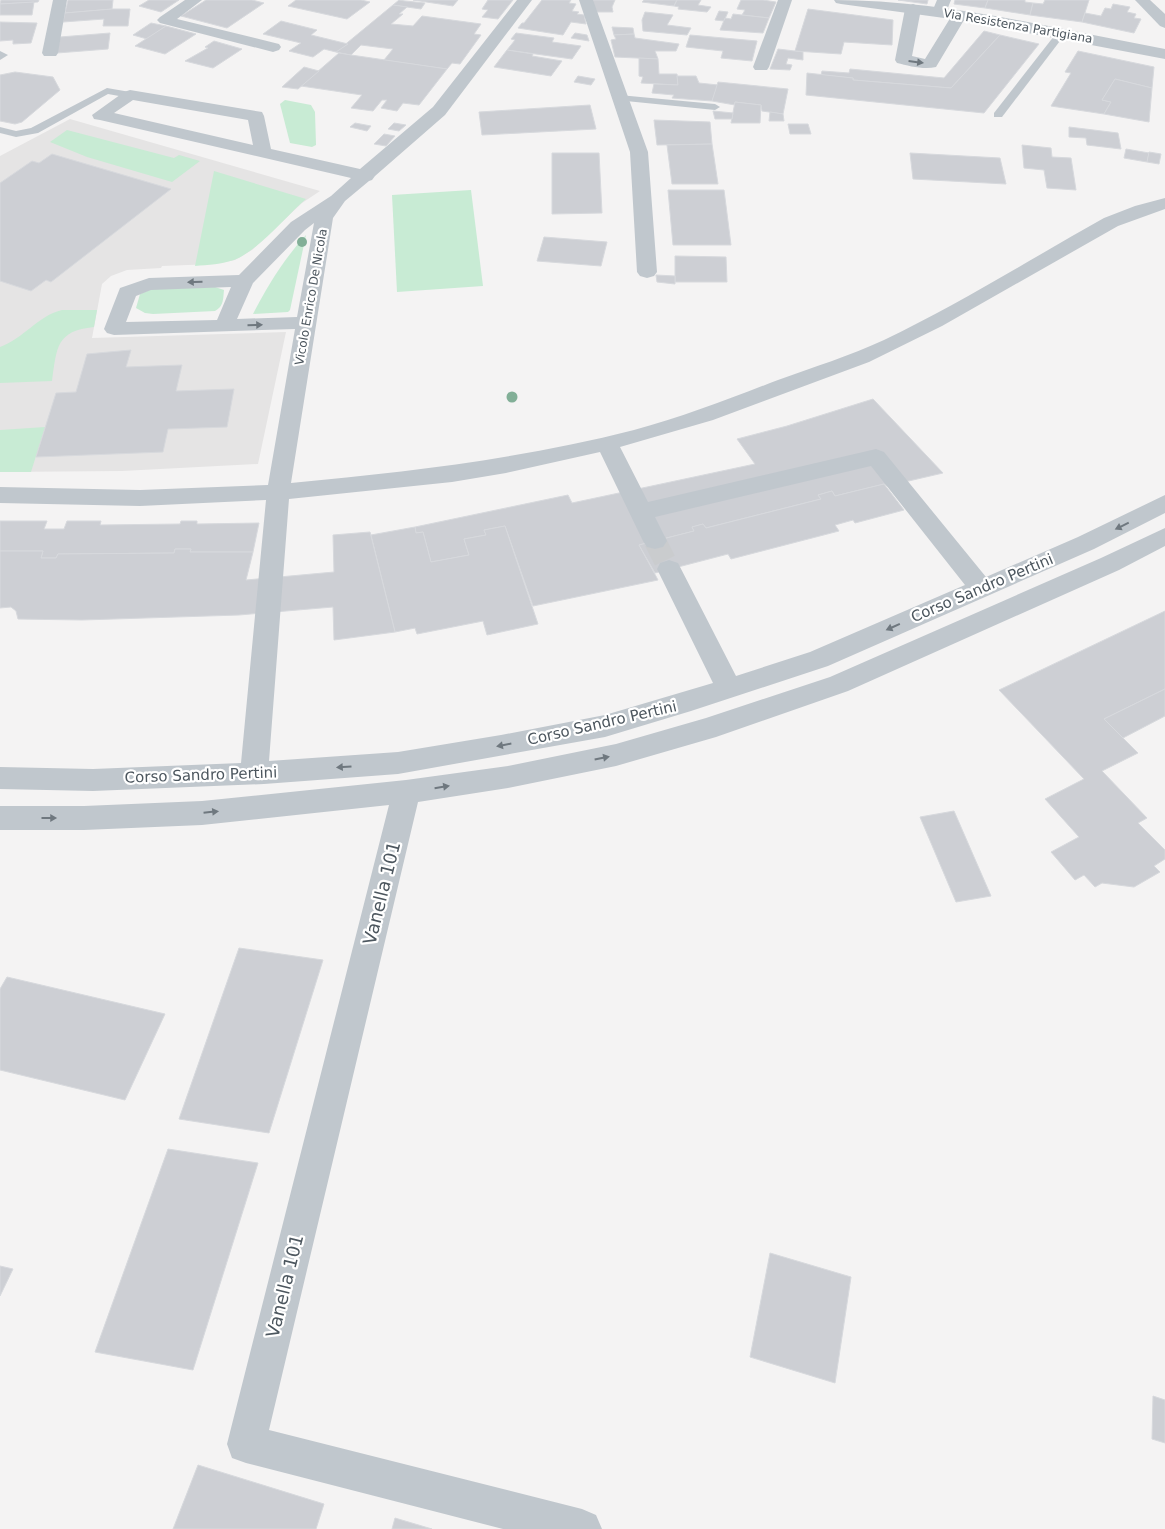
<svg xmlns="http://www.w3.org/2000/svg" width="1165" height="1529" font-family="'DejaVu Sans',sans-serif">
<style>
.education{fill:#e5e4e4}
.green{fill:#c8ebd4}
.building{fill:#cdcfd4;stroke:#d7d9dd}
.lines{fill:none;stroke-linecap:round;stroke-linejoin:round}
.minor-tunnel{stroke:#caccce;stroke-width:22;stroke-dasharray:22 11;stroke-linecap:butt}
.service{fill:#c0c7cd;fill-rule:evenodd}
.minor{fill:#c0c7cd;fill-rule:evenodd}
.tertiary{fill:#c0c7cd;fill-rule:evenodd}
.tree{fill:#82af97}
.oneway{fill:#6f787f}
.labels{text-anchor:middle;stroke-width:4.5;stroke-linejoin:round;paint-order:stroke}
.far-street-label{font-size:12px;fill:#4c565e;stroke:#fff}
.street-label{font-size:15px;fill:#4c565e;stroke:#fff}
.near-street-label{font-size:18px;fill:#4c565e;stroke:#fff}
</style>
<rect width="100%" height="100%" fill="#f4f3f3"/>
<!-- education -->
<path class="education" d="M70,119L320,191L302,203L252,250L235,260L214,264L162,266L161,268L127,270L111,276L102,284L92,338L286,332L258,464L122,471L0,472V156Z"/>
<!-- green -->
<g class="green">
<path d="M285,100L311,105L315,112L316,145L312,147L290,143L280,104Z"/>
<path d="M67,130L174,158L179,155L200,161L172,182L87,157L50,142Z"/>
<path d="M214,171L306,199C286,216 258,251 234,260C222,264 208,265 195,266Z"/>
<path d="M471,190L483,286L397,292L392,195Z"/>
<path d="M306,235L290,310L288,312L253,314C268,285 284,259 306,235Z"/>
<path d="M215,287L224,290C223,299 224,306 215,311L153,314L145,313L136,308L140,294L152,289Z"/>
<path d="M62,310H97L94,327C56,331 57,347 52,381L0,383V347C23,339 39,315 62,310Z"/>
<path d="M45,427L31,472H0V430Z"/>
</g>
<!-- building -->
<g class="building">
<path d="M1,0H39L38,2L0,4Z"/>
<path d="M68,0H113L112,9L65,13Z"/>
<path d="M149,0H179L161,12L139,6Z"/>
<path d="M206,0H252L264,3L227,28L181,16Z"/>
<path d="M296,0H361L370,2L347,19L288,6Z"/>
<path d="M399,0L405,1L425,3L421,9L393,5Z"/>
<path d="M413,0H458L453,6Z"/>
<path d="M488,0H513L498,19L482,17L488,10L482,9Z"/>
<path d="M542,0H571L569,3L576,4L572,11L579,12L577,14L584,15L586,24L571,22L563,35L518,28L522,23H524Z"/>
<path d="M592,0H615L612,7L613,12H595Z"/>
<path d="M644,0H677L674,6L642,2Z"/>
<path d="M677,0H701L698,5L711,7L707,12L678,9L679,7L674,6Z"/>
<path d="M741,0H763L776,2L769,18L742,15L745,10L737,9Z"/>
<path d="M898,0H928L927,4Z"/>
<path d="M955,0H988L985,8L954,4Z"/>
<path d="M988,0H1025V2L1033,3L1030,15L985,8Z"/>
<path d="M1045,0H1089L1082,22L1030,15L1033,3L1043,4Z"/>
<path d="M34,2L32,15H0V4Z"/>
<path d="M1113,4L1130,7L1127,12L1136,14L1134,18L1141,19L1134,33L1082,22L1085,13L1101,16L1105,8L1111,9Z"/>
<path d="M393,5L407,7L399,14H403L391,24L413,26L422,16L481,24L474,34L481,35L460,64L452,63L447,69L384,60L393,49L361,45L351,55L336,52Z"/>
<path d="M112,9H130L128,26H103L104,19L63,22L65,13Z"/>
<path d="M808,9L893,20L892,45L844,42L841,54L795,51Z"/>
<path d="M719,11L728,12L724,21L715,20Z"/>
<path d="M645,12L673,15L667,25L691,28L687,35L643,31L642,20Z"/>
<path d="M733,14L769,18L763,33L720,30L725,18L731,19Z"/>
<path d="M281,21L317,30L311,35L348,44L336,52L324,49L313,57L289,51L301,43L263,34Z"/>
<path d="M0,22L37,23L31,43L13,44V40L0,41Z"/>
<path d="M151,23L166,26L147,39L133,35Z"/>
<path d="M166,26L196,34L165,54L135,46Z"/>
<path d="M612,27L633,28L634,34L614,35Z"/>
<path d="M984,31L1000,35L951,88L853,80V78L821,75L822,71L849,73L850,69L944,78Z"/>
<path d="M110,33L108,49L57,53L60,37Z"/>
<path d="M516,33L554,38L552,42L581,46L572,59L507,50L515,40L511,39Z"/>
<path d="M575,33L587,35L589,41L571,38Z"/>
<path d="M634,34L635,38L679,44L676,51H655L658,59L615,57L611,40L616,39L614,35Z"/>
<path d="M690,35L757,41L752,61L721,58L723,51L686,47Z"/>
<path d="M1000,35L1039,44L984,113L806,95L807,73L853,78V80L951,88Z"/>
<path d="M214,41L242,49L213,68L185,61L208,48L205,47Z"/>
<path d="M778,49L803,52V60L788,58L786,64L792,65L790,70L770,69Z"/>
<path d="M507,50L533,54L532,56L562,61L551,76L494,67Z"/>
<path d="M1078,51L1154,67L1152,88L1115,79L1102,100L1111,102L1104,114L1051,106L1071,73L1065,72Z"/>
<path d="M339,53L351,55L447,69L419,105L403,103L397,111L381,108L387,100H382L373,111L351,108L362,95L301,86Z"/>
<path d="M639,58L658,59L659,74H677L678,85L641,83L643,77L639,76Z"/>
<path d="M304,67L319,71L298,89L282,87Z"/>
<path d="M15,72L53,77L60,90L22,122L15,124L0,121V75Z"/>
<path d="M578,76L595,79L591,85L574,82Z"/>
<path d="M677,76H696L699,83L718,85L712,101L672,98L674,95L652,93L654,84L678,85Z"/>
<path d="M1115,79L1152,88L1149,122L1104,114L1111,102L1102,100Z"/>
<path d="M718,82L788,89L783,114L762,111L761,105L735,102V105L712,101Z"/>
<path d="M735,102L761,105L760,123H731Z"/>
<path d="M590,105L596,129L482,135L479,112Z"/>
<path d="M713,111L733,113L732,119H715Z"/>
<path d="M770,112L783,114L784,121H769Z"/>
<path d="M654,120L710,122L712,144L657,145Z"/>
<path d="M355,123L371,126L367,131L350,127Z"/>
<path d="M394,123L406,125L399,131L388,129Z"/>
<path d="M788,124H808L811,134H790Z"/>
<path d="M1069,127L1118,133L1121,149L1087,145L1086,138L1069,137Z"/>
<path d="M384,134L395,136L386,146L374,144Z"/>
<path d="M712,144L718,184H672L667,145Z"/>
<path d="M1022,145L1051,148L1052,157L1071,158L1076,190L1047,188L1044,170L1024,168Z"/>
<path d="M1126,149L1149,153L1147,162L1124,158Z"/>
<path d="M1149,152L1161,154L1159,164L1147,162Z"/>
<path d="M552,153H599L602,213L552,214Z"/>
<path d="M910,153L1000,158L1006,184L913,179Z"/>
<path d="M52,154L171,189L51,282L46,280L31,291L0,281V183L32,161L39,163Z"/>
<path d="M668,190H724L731,245H673Z"/>
<path d="M544,237L607,242L601,266L537,261Z"/>
<path d="M675,256L726,257L727,282H675Z"/>
<path d="M656,275L675,276V284L657,282Z"/>
<path d="M131,350L126,367L182,365L176,391L234,389L227,427L168,429L163,452L36,457L56,393L76,392L87,354Z"/>
<path d="M873,399L943,473L887,486L884,484L835,496L832,491L818,495L821,499L706,528L703,524L692,527L694,531L639,545L658,580L533,606L505,526L484,530L486,535L464,539L469,555L431,562L423,532L416,533L415,527L568,495L572,503L755,464L737,439L787,426Z"/>
<path d="M884,484L904,510L855,523L853,520L835,525L839,531L731,559L728,554L655,573L639,545L694,531L692,527L703,524L706,528L821,499L818,495L832,491L835,496Z"/>
<path d="M0,521H47L44,529H64L67,521H101L100,525L180,524L181,521H197V524L259,523L253,552H190L191,549H175L174,553L58,554L56,558H41L43,551H0Z"/>
<path d="M505,526L538,624L487,635L483,621L417,634L415,628L395,632L371,535L415,527L416,533L423,532L431,562L469,555L464,539L486,535L484,530Z"/>
<path d="M370,532L395,632L334,640L333,607L239,615L82,620L18,619L16,611L11,607L0,608V551H43L41,558H56L58,554L174,553L175,549H191L190,552H253L246,580L334,572L333,535Z"/>
<path d="M1165,611V689L1104,719L1138,753L1102,771L1147,818L1138,823L1165,850V859L1154,866L1160,872L1134,887L1102,883L1095,887L1084,875L1075,880L1051,852L1079,837L1045,799L1084,779L999,690Z"/>
<path d="M1165,689V716L1123,738L1104,719Z"/>
<path d="M954,811L991,896L956,902L920,817Z"/>
<path d="M239,948L323,960L269,1133L179,1119Z"/>
<path d="M7,977L165,1014L125,1100L0,1070V989Z"/>
<path d="M168,1149L258,1163L193,1370L95,1352Z"/>
<path d="M770,1253L851,1277L835,1383L750,1357Z"/>
<path d="M0,1266L13,1269L0,1296Z"/>
<path d="M1153,1396L1165,1400V1443L1152,1439Z"/>
<path d="M198,1465L324,1504L316,1529H173Z"/>
<path d="M395,1518L432,1529H392Z"/>
</g>
<g class="lines">
<!-- minor-tunnel -->
<path class="minor-tunnel" d="M655,541L669,569"/>
<!-- service -->
<g class="service">
<path d="M1061,30L1066,33L1002,117H994V113L1058,31Z"/>
<path d="M0,51L8,55L0,60Z"/>
<path d="M107,88L130,92L135,95L130,98L108,94L38,133L16,137L0,133V127L16,131L31,128Z"/>
<path d="M619,95L715,104L720,107L715,110L616,100V96Z"/>
</g>
<!-- minor -->
<g class="minor">
<path d="M53,0H67L58,53L56,56H44L42,53Z"/>
<path d="M185,0H202L177,19L279,44L281,47L279,50L273,52L160,23L157,20L160,17Z"/>
<path d="M517,0H532L445,115L375,176L372,180L369,181L345,201L333,218L291,483C408,472 520,459 634,430C683,417 731,398 778,380C814,367 849,356 884,340C959,304 1031,259 1104,218L1135,206L1165,198V209L1118,226L942,326L869,362L713,420L620,447L648,502L876,449L884,452L986,577L1078,537L1165,495V513L1094,549L828,666L691,711L605,737L398,774L264,784L93,791L0,789V767L93,769L241,763L266,500L140,506L0,503V487L140,490L268,485L295,329L114,335L107,333L104,329L120,288L149,278L239,275L291,222L331,196L351,178L100,120L94,119L92,115L124,92L130,90L262,112L264,116L271,149L360,169L433,107ZM133,100L248,120L253,145L114,113ZM314,223L297,317L237,319L253,283L305,230ZM231,287L217,320L126,322L136,296L151,290ZM600,452L643,541L647,547L655,549L663,547L667,541L655,517L871,466L965,585L810,652L736,676L678,563L669,560L660,563L657,569L713,683L605,715L501,735L398,752L269,761L289,499L452,482L506,473Z"/>
<path d="M579,0H593L648,152L657,272L654,276L647,278L640,276L637,272L630,152Z"/>
<path d="M778,0H792L769,67L767,70H755L753,67Z"/>
<path d="M937,0H951L945,15H935L932,12Z"/>
<path d="M1135,0H1150L1165,14V28L1160,26Z"/>
<path d="M913,4L918,6L921,9L912,56L925,59L954,12H964L967,15L936,67C924,70 909,66 897,63L895,60L905,9L908,6Z"/>
<path d="M1165,528V546L1119,570L848,691L716,737L616,766L508,788L418,802L269,1430L582,1509L596,1515L602,1529H503L246,1463L232,1458L227,1444L389,805L202,825L84,830H0V806H84L202,801L406,780L508,766L616,744L706,718L830,677L1101,558Z"/>
</g>
<!-- tertiary -->
<path class="tertiary" d="M834,0C945,0 1056,29 1165,49V59L959,20L841,4L836,3Z"/>
</g>
<!-- trees -->
<g class="tree">
<circle cx="302" cy="242" r="5"/>
<circle cx="512" cy="397" r="5.5"/>
</g>
<!-- one-way arrows -->
<defs><path id="oneway-solid" d="M-6-.8H1V-3.2L6.5 0L1 3.2V.8H-6Z" transform="scale(1.25)"/></defs>
<g class="oneway">
<use href="#oneway-solid" transform="translate(916 62) rotate(7)"/>
<use href="#oneway-solid" transform="translate(195 282) rotate(178)"/>
<use href="#oneway-solid" transform="translate(255 325) rotate(-2)"/>
<use href="#oneway-solid" transform="translate(1122 526) rotate(154)"/>
<use href="#oneway-solid" transform="translate(893 627) rotate(156)"/>
<use href="#oneway-solid" transform="translate(504 745) rotate(169)"/>
<use href="#oneway-solid" transform="translate(602 758) rotate(-11)"/>
<use href="#oneway-solid" transform="translate(344 767) rotate(176)"/>
<use href="#oneway-solid" transform="translate(442 787) rotate(-9)"/>
<use href="#oneway-solid" transform="translate(211 812) rotate(-6)"/>
<use href="#oneway-solid" transform="translate(49 818)"/>
</g>
<g class="labels">
<!-- far-street labels -->
<g class="far-street-label">
<text transform="translate(1018 26) rotate(10)" y="4">Via Resistenza Partigiana</text>
<text transform="translate(311 297) rotate(-80)" y="4">Vicolo Enrico De Nicola</text>
</g>
<!-- street labels -->
<g class="street-label">
<text transform="translate(982 588) rotate(-23)" y="5">Corso Sandro Pertini</text>
<text transform="translate(602 723) rotate(-13)" y="5">Corso Sandro Pertini</text>
<text transform="translate(201 775) rotate(-2)" y="5">Corso Sandro Pertini</text>
</g>
<!-- near-street labels -->
<g class="near-street-label">
<text transform="translate(382 893) rotate(-76)" y="6">Vanella 101</text>
<text transform="translate(285 1286) rotate(-76)" y="6">Vanella 101</text>
</g>
</g>
</svg>
